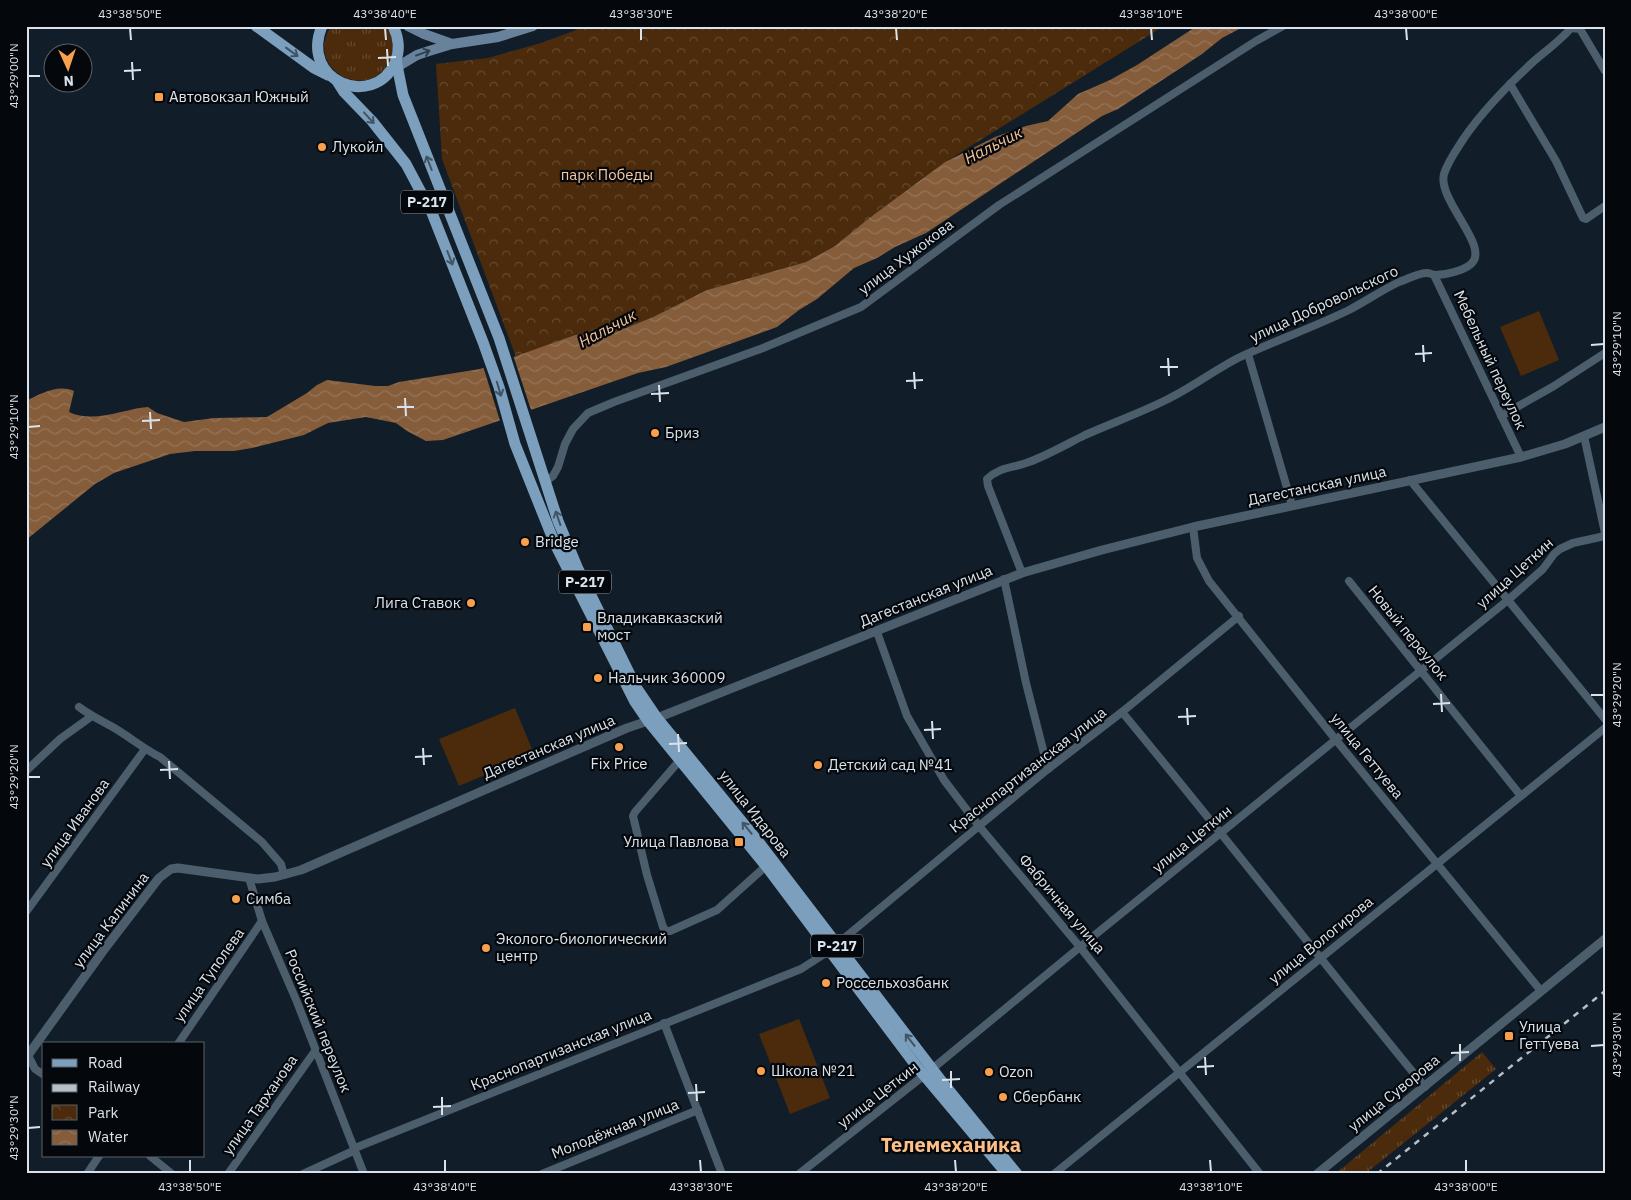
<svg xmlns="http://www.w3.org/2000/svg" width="1631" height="1200" font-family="'IBM Plex Sans',sans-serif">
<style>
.grass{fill:url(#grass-tufts)}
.park{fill:url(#park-crowns)}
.pitch{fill:#4b2b0b}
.water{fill:url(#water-waves)}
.pier{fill:#111e29}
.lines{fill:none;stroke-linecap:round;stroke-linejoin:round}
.minor{stroke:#4c5d6c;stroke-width:8}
.tertiary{stroke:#4c5d6c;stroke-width:9}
.secondary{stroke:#67829a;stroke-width:10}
.primary{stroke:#7b9fbd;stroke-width:11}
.rail{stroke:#b5bfc7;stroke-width:2.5;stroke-dasharray:6 6;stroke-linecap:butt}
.oneway{stroke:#405464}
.oneway2{stroke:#313f4c}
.ticks{fill:none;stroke:#dae3eb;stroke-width:2}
.poi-dot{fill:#f9a04c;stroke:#04080c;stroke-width:2}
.labels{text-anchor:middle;stroke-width:4.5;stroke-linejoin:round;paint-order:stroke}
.shield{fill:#04080c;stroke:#9aa1a8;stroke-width:1}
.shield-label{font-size:14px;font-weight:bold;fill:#dae3eb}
.poi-label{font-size:15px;fill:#dae3eb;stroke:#04080c;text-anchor:start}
.park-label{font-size:15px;fill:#f9c69c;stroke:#04080c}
.street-label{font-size:15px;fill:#dae3eb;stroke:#04080c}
.water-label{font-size:16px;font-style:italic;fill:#f6c499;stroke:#04080c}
.district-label{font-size:20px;font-weight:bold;fill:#fdbe88;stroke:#04080c}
.neatline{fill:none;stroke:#dae3eb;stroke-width:2}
.ticks-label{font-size:12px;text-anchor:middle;fill:#dae3eb}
</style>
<defs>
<pattern id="grass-tufts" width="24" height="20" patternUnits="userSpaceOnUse" patternTransform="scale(1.25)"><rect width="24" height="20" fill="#4b2b0b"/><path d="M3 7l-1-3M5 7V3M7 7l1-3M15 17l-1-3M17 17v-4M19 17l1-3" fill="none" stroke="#644a2f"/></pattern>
<pattern id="park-crowns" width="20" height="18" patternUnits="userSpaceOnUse" patternTransform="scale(1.25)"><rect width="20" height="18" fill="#4b2b0b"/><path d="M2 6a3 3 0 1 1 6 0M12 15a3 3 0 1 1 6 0" fill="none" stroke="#644a2f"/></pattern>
<pattern id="water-waves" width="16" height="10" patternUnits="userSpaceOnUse" patternTransform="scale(1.25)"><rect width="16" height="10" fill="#855d3b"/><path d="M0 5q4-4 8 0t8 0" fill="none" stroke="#967458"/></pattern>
</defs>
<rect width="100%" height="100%" fill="#111e29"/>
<!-- grass -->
<g class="grass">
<path d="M331,26H386C393,36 395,48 390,59C372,104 303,72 331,26Z"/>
<path d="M1482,1052L1496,1069L1365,1174H1335Z"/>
</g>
<!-- park -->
<path class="park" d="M587,26H1164L945,162L868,219L835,246L806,262L707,290L653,317L616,332L575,335L516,357L442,159L436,64L488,58L541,43Z"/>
<!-- pitch -->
<g class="pitch">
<path d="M1539,311L1559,360L1521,376L1500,327Z"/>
<path d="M515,708L534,754L459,786L439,739Z"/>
<path d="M799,1019L830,1098L790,1114L759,1034Z"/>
</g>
<!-- water -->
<path class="water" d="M1197,26H1245L1222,38L1202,54L1118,109L1102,116L926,233L895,247L877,258L854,268L817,299L799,310L777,327L666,367L638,373L443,440L426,441L407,431L396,423L366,417L328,423L304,435L252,448L234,451H195L170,454L114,473L95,484L26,540V401C41,394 57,384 74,391L69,412C94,424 123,409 148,407L157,413L184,422L214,418L267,417L307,393L317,385L327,380L375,386H388L399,382L480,369L575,335L616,332L653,317L707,290L806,262L835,246L868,219L945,162L995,137L1026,126L1048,121L1078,94L1110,80L1137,65Z"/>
<!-- pier -->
<path class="pier" d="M513,355L532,413L501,424L483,366Z"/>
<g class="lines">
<!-- minor -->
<g class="minor">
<path d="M1571,28L1580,29L1605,71"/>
<path d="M1510,84L1556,161L1583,218L1586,219L1605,206"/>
<path d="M1434,275L1521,457"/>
<path d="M1248,354L1292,505"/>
<path d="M1501,416L1554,386L1605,353"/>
<path d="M1584,436L1605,533"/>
<path d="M1410,480L1605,719"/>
<path d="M546,481L553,476L558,467L565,444L573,429L588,413L614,402L763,348L861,307L999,205L1256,41L1283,26"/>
<path d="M1193,527L1197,558L1209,581L1336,740L1541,991"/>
<path d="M1022,573L988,486L987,479C999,467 1014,468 1029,462C1048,455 1067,444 1085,435C1112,423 1140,413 1166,400C1191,388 1213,371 1238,358C1274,341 1312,328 1349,310C1366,301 1382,290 1399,282C1408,279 1418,273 1427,273C1429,273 1434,275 1435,275C1445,275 1463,271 1471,264C1491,247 1437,200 1444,174C1448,161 1457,149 1464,138C1484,109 1508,85 1534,61C1547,50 1561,40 1571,28L1570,26"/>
<path d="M1004,579L1026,683L1048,769"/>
<path d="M1349,581L1521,796"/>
<path d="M877,632L907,716L944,780L979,826L1080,947L1260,1174"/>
<path d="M79,707C91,716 104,722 116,729C131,738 144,749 160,757L262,842L281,864L284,875"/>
<path d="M1122,712C1225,836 1323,963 1425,1087"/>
<path d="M680,760L635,812L633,816L647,875L663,927L666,931H670L717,910L766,866"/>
<path d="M26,771L60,739L92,716"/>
<path d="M249,878L262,921L297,1002L364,1174"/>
<path d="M26,912L145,749"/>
<path d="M836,945L979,826L1048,769L1122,712L1239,616"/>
<path d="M664,1023L722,1174"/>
<path d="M178,1044L262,921"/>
<path d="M26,1051L35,1069L44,1075"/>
<path d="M150,1156L172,1174"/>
<path d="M87,1174L99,1156"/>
<path d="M228,1174L315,1051"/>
<path d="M303,1174L351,1152L355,1148L801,969L829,951"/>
<path d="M542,1174L698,1110"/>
<path d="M799,1174L932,1069L1080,947L1508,600L1543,569L1554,554L1560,549L1573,543L1605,536"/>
<path d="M1054,1174L1605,728"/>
</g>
<!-- tertiary -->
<g class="tertiary">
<path d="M26,1058L103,951L159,878L171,869L178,868L258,879L275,877L301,870L627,728L657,718L1022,573L1102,550L1193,527L1521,457L1565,444L1605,427"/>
<path d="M1317,1174L1605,939"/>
</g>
<!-- secondary -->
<g class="secondary">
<path d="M408,26L424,34L452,44"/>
<path d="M392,70L417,55L429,51L452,44L498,37L533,26"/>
</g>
<!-- primary -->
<g class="primary">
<path d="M256,26L314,68L328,75"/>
<path d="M322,26C299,81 373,110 395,63C400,51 399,38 393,26"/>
<path d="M396,60L403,95L499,338L558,521L578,569L636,687L657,718L761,845L943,1083L1017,1174"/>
<path d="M337,81L344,92L372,121L406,164L432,213L483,342L499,387L515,444L555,544L635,702L648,721L766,866L917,1067L1007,1174"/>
</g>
<!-- rail -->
<path class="rail" d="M1377,1174L1605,991"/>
</g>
<!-- one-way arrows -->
<defs><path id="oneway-shaft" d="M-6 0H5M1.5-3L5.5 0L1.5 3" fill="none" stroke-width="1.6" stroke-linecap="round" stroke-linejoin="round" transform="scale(1.25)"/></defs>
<g class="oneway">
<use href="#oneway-shaft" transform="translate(292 52) rotate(36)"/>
<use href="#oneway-shaft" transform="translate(369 118) rotate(48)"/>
<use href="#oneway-shaft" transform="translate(429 163) rotate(-111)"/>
<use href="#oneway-shaft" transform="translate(450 258) rotate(69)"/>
<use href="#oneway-shaft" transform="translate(499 389) rotate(73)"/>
<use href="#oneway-shaft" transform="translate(558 518) rotate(-109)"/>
<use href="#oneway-shaft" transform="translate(747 828) rotate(-129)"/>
<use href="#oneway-shaft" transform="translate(910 1040) rotate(-128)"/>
</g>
<use class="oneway2" href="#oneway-shaft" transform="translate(423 53) rotate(-20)"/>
<!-- ticks -->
<path class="ticks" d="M130,28L131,40M385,28L386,40M641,28V40M896,28L897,40M1151,28L1152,40M1406,28L1407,40M387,49L388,66M378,58L396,57M132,62L133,80M124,71L141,70M28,76H40M1423,345L1424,362M1591,345L1604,344M1415,354L1432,353M1168,358L1169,376M1160,367H1178M914,372L915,389M906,381L923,380M659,385L660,402M651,394L669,393M405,398L406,416M397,407H414M150,412L151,429M142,421L160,420M28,427L40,426M1441,694L1442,712M1591,695H1604M1433,704L1450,703M1187,708L1188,725M1178,717L1196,716M932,721L933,739M924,730L941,729M678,734L679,752M669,744L687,743M423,748L424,765M415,757L432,756M169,761L170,779M160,770L178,769M28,777H40M1460,1044V1061M1591,1046L1604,1045M1451,1053L1469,1052M1205,1057L1206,1075M1197,1067L1214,1066M951,1071V1088M942,1080L960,1079M696,1084L697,1101M688,1093L705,1092M442,1097V1115M433,1107L451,1106M28,1128L40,1127M190,1160V1172M445,1160V1172M700,1160L701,1172M955,1160L956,1172M1210,1160L1211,1172M1466,1160V1172"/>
<!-- markers -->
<g class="poi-dot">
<rect x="154" y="92" width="10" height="10" rx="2.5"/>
<circle cx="322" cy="147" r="5"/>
<circle cx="655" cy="433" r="5"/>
<circle cx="525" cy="542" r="5"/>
<circle cx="471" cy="603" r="5"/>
<rect x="582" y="622" width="10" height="10" rx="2.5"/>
<circle cx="598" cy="678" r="5"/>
<circle cx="619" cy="747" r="5"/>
<circle cx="818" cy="765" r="5"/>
<rect x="734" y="837" width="10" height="10" rx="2.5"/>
<circle cx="236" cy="899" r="5"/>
<circle cx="486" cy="948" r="5"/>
<circle cx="826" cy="983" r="5"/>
<rect x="1504" y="1031" width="10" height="10" rx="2.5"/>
<circle cx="761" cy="1071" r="5"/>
<circle cx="989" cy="1072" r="5"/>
<circle cx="1003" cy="1097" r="5"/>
</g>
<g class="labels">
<!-- shield labels -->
<g class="shield">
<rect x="401" y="190.5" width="52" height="23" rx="4"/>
<rect x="559" y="570.5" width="52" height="23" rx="4"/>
<rect x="811" y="934.5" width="52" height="23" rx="4"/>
</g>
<g class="shield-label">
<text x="427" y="207">Р-217</text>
<text x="585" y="587">Р-217</text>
<text x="837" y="951">Р-217</text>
</g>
<!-- poi labels -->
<g class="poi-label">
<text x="169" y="102">Автовокзал Южный</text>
<text x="332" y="152">Лукойл</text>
<text x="665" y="438">Бриз</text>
<text x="535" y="547">Bridge</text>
<text x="461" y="608" text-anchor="end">Лига Ставок</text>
<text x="597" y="623">Владикавказский<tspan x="597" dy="17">мост</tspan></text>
<text x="608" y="683">Нальчик 360009</text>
<text x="619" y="769" text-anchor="middle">Fix Price</text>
<text x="828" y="770">Детский сад №41</text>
<text x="729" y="847" text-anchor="end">Улица Павлова</text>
<text x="246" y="904">Симба</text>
<text x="496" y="944">Эколого-биологический<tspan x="496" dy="17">центр</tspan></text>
<text x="836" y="988">Россельхозбанк</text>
<text x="1519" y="1032">Улица<tspan x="1519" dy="17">Геттуева</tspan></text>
<text x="771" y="1076">Школа №21</text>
<text x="999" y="1077">Ozon</text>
<text x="1013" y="1102">Сбербанк</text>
</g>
<!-- park labels -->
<g class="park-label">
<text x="607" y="180">парк Победы</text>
</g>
<!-- street labels -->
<g class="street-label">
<text transform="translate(906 257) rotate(-37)" y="5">улица Хужокова</text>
<text transform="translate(1324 304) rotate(-25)" y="5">улица Добровольского</text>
<text transform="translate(1490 360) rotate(65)" y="5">Мебельный переулок</text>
<text transform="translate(1317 486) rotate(-12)" y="5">Дагестанская улица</text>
<text transform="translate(1515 573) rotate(-42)" y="5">улица Цеткин</text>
<text transform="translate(926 596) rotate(-22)" y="5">Дагестанская улица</text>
<text transform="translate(1408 633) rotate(51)" y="5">Новый переулок</text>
<text transform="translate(549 747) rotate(-23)" y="5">Дагестанская улица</text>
<text transform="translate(1367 756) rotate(51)" y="5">улица Геттуева</text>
<text transform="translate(1028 770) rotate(-38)" y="5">Краснопартизанская улица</text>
<text transform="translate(755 814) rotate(52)" y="5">улица Идарова</text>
<text transform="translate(75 823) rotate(-54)" y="5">улица Иванова</text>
<text transform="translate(1192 839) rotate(-39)" y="5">улица Цеткин</text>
<text transform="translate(1062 904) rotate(50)" y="5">Фабричная улица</text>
<text transform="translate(111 920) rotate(-53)" y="5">улица Калинина</text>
<text transform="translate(1321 940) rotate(-39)" y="5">улица Вологирова</text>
<text transform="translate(209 975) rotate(-55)" y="5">улица Туполева</text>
<text transform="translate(318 1021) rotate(68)" y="5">Российский переулок</text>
<text transform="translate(561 1050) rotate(-22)" y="5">Краснопартизанская улица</text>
<text transform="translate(1394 1093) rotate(-39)" y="5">улица Суворова</text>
<text transform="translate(878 1095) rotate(-38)" y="5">улица Цеткин</text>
<text transform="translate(260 1105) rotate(-55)" y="5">улица Тарханова</text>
<text transform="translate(615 1129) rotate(-22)" y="5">Молодёжная улица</text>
</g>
<!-- water labels -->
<g class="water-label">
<text transform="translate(993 145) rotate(-27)" y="6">Нальчик</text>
<text transform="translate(607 328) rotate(-28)" y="6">Нальчик</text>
</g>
<!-- district labels -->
<g class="district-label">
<text x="951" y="1152">Телемеханика</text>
</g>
</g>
<!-- border -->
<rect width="1631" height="1200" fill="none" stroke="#04080c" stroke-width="55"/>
<!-- legend -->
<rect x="42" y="1042" width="162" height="115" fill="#04080c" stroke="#5a6065"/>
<rect x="52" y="1059" width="25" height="8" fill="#7b9fbd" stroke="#5a6065"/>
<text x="88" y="1068" font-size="15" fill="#dae3eb">Road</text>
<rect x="52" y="1084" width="25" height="8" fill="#b5bfc7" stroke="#5a6065"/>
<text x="88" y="1092" font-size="15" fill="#dae3eb">Railway</text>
<rect x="52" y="1105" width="25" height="15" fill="url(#park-crowns)" stroke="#5a6065"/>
<text x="88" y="1118" font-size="15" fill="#dae3eb">Park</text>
<rect x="52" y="1130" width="25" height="15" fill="url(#water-waves)" stroke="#5a6065"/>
<text x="88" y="1142" font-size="15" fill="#dae3eb">Water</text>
<!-- north arrow -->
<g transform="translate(68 68) rotate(177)"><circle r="24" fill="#04080c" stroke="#5a6065"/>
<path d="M0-4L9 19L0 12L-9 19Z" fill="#f9a04c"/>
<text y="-8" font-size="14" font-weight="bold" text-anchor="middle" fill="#dae3eb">N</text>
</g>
<rect x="28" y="28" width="1576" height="1144" class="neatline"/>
<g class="ticks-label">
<text x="130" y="18">43°38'50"E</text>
<text x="385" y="18">43°38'40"E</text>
<text x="641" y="18">43°38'30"E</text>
<text x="896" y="18">43°38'20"E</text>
<text x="1151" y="18">43°38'10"E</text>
<text x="1406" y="18">43°38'00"E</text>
<text transform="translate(14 76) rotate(-90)" y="4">43°29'00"N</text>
<text transform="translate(1617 344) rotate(-90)" y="4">43°29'10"N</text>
<text transform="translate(14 427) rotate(-90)" y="4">43°29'10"N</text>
<text transform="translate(1617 695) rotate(-90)" y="4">43°29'20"N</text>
<text transform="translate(14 777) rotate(-90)" y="4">43°29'20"N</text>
<text transform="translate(1617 1045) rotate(-90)" y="4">43°29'30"N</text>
<text transform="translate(14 1128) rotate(-90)" y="4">43°29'30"N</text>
<text x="190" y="1191">43°38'50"E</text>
<text x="445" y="1191">43°38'40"E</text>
<text x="701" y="1191">43°38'30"E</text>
<text x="956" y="1191">43°38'20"E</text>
<text x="1211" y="1191">43°38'10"E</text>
<text x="1466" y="1191">43°38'00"E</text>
</g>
</svg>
